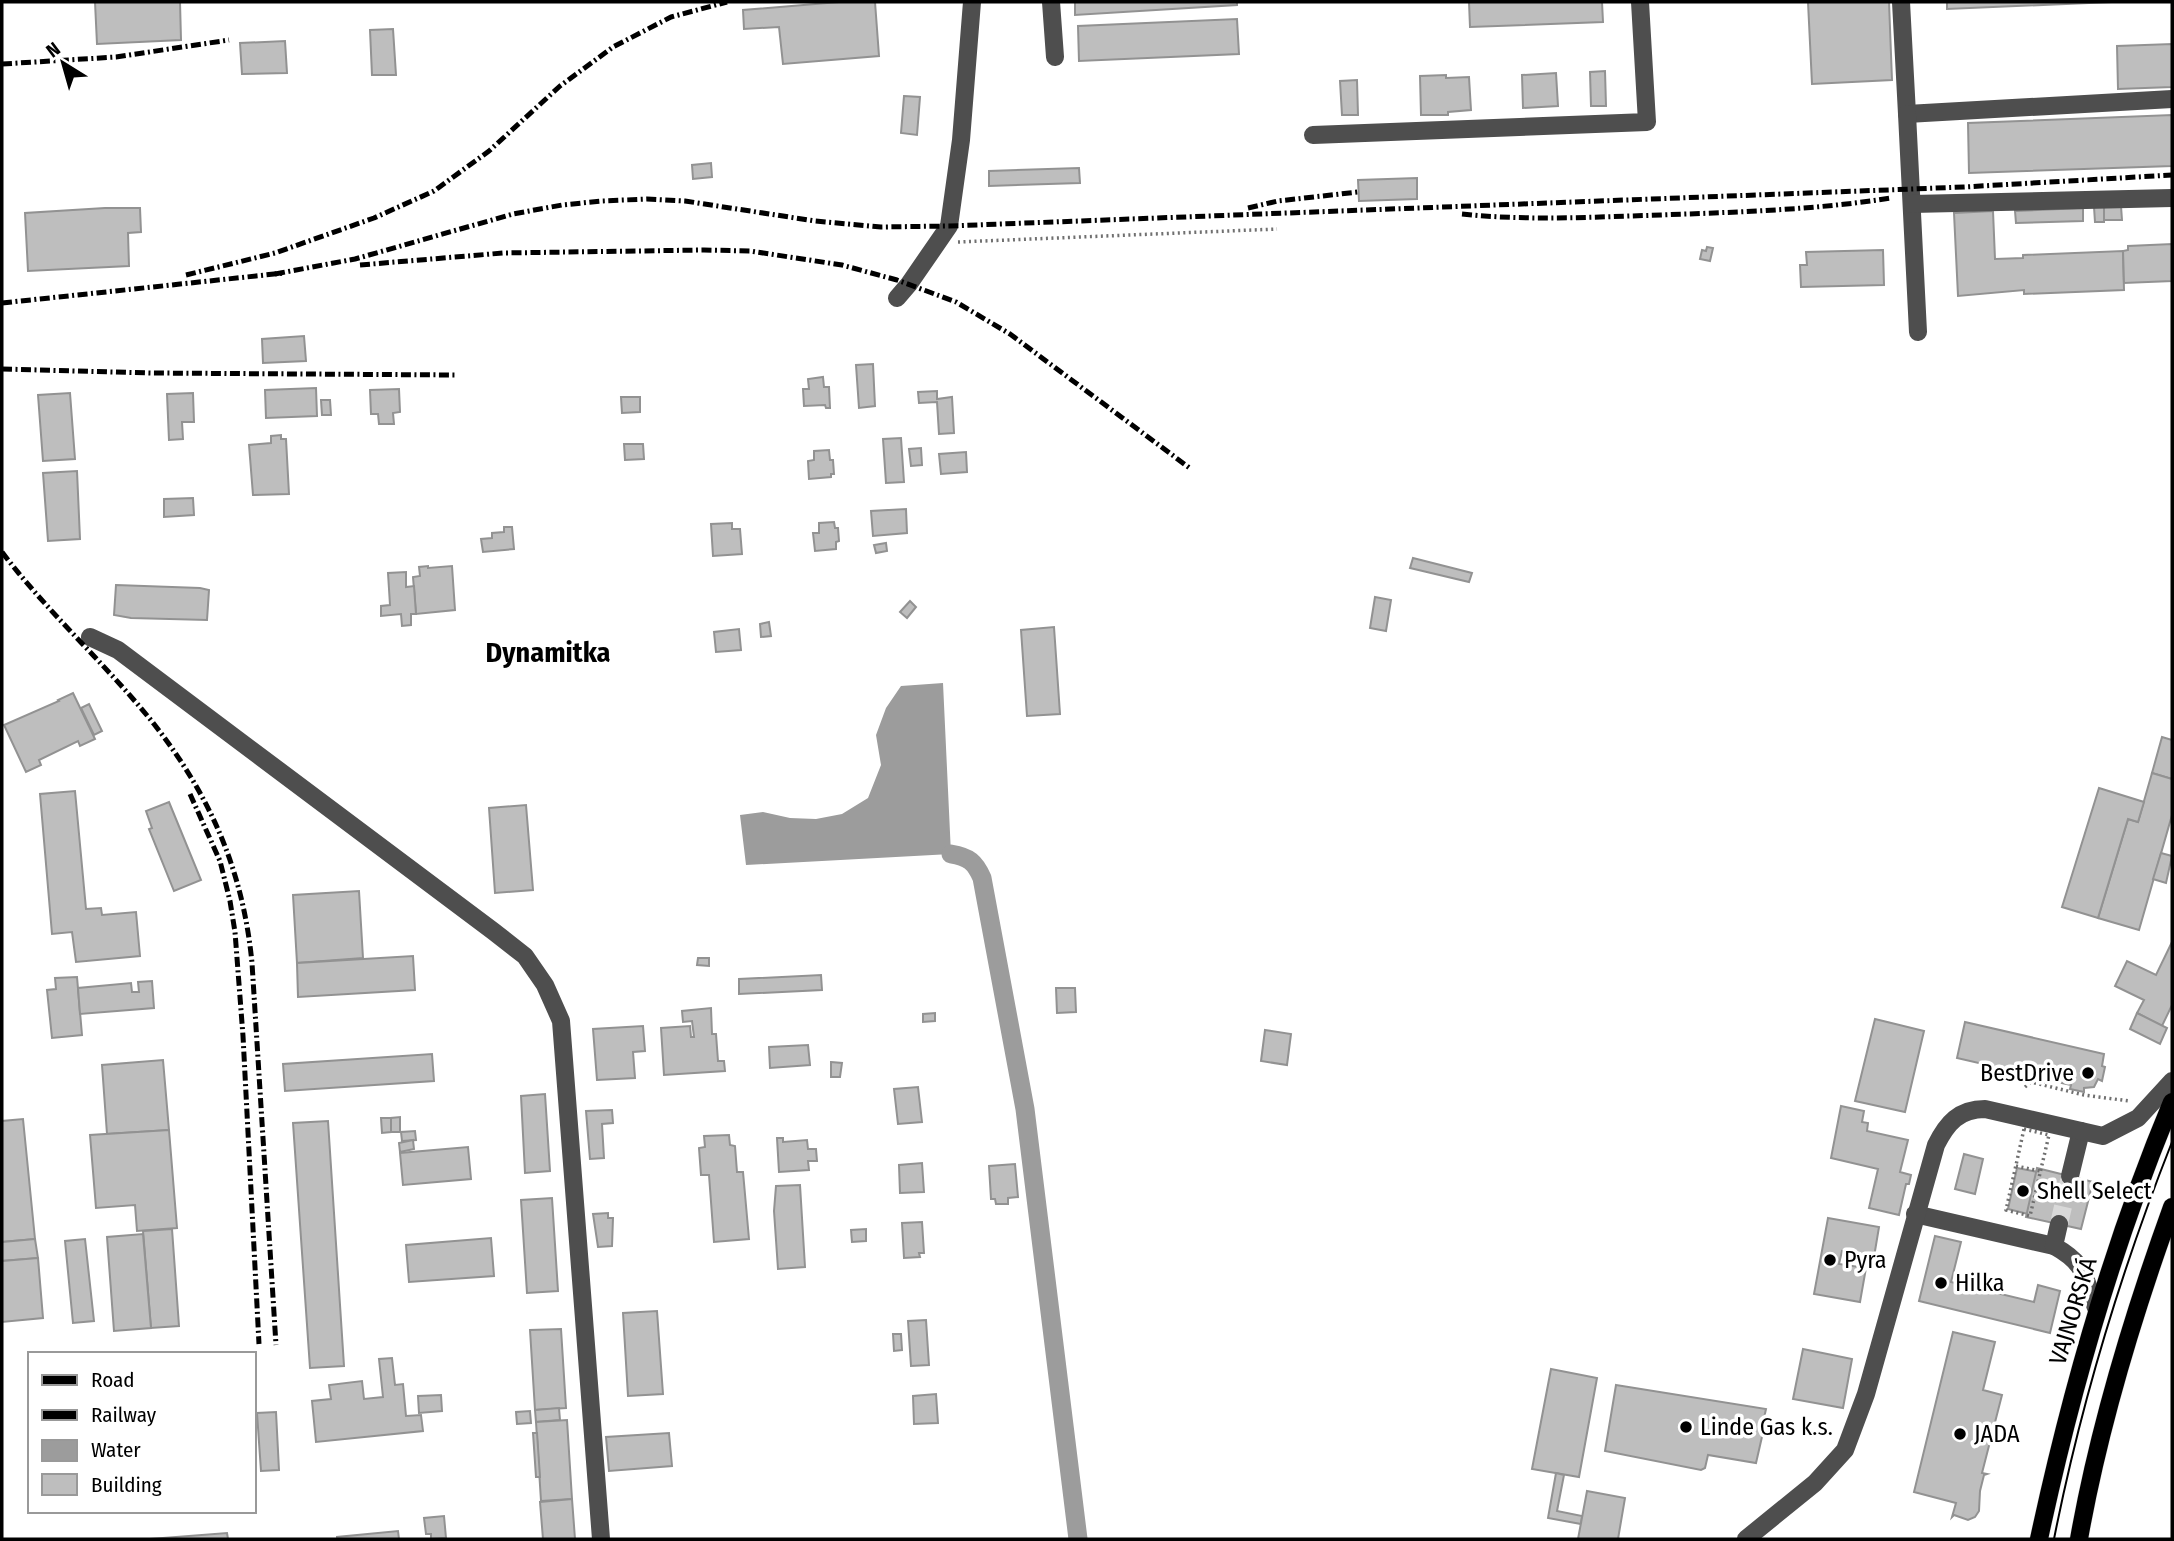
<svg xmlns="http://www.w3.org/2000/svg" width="2174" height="1541" font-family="'Fira Sans Condensed',sans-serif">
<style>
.water{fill:#9c9c9c}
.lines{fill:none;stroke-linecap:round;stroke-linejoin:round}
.canal{stroke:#9c9c9c;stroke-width:19}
.building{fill:#bebebe;stroke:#929292;stroke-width:2}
.minor-tunnel{stroke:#d9d9d9;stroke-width:18;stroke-dasharray:18 9;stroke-linecap:butt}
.major-casing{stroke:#dbdbdb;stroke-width:19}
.path{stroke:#707070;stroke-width:3.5;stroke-dasharray:2 3.5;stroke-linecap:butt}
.minor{stroke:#4e4e4e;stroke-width:18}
.major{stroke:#000;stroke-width:18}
.tram{stroke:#000;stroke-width:2}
.rail{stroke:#000;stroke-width:5;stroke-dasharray:10 3.5 2 3.5;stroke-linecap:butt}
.poi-dot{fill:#000;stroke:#fff;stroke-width:2.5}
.labels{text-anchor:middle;stroke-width:7;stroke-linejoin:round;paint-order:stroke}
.poi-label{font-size:24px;fill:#000;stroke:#fff;text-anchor:start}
.street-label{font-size:24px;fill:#000;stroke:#fff}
.quarter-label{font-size:28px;font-weight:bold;fill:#000;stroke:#fff}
</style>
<rect width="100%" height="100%" fill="#fff"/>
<!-- water -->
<path class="water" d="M943,683L951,854L746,865L740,815L763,812L790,818L816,819L842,814L868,798L881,765L876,735L886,708L901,686Z"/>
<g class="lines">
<!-- canal -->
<path class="canal" d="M951,854C969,857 975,862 982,878L1025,1109L1078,1539"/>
</g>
<!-- building -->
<g class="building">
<path d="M95,2H180L181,40L97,44Z"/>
<path d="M839,2H875L879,56L783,64L779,27L744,29L743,10Z"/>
<path d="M1075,2H1237V5L1075,15Z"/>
<path d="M1469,2H1602L1603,22L1470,27Z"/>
<path d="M1808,2H1889L1892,80L1812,84Z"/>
<path d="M1947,2H2112L1947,9Z"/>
<path d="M1237,19L1239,54L1079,61L1078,26Z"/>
<path d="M393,29L396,75H372L370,30Z"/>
<path d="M285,41L287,73L242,74L240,43Z"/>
<path d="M2172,44V87L2118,89L2117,46Z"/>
<path d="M1605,71L1606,106H1591L1590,72Z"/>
<path d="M1556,73L1558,106L1523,108L1522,75Z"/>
<path d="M1446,75V78L1469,77L1471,110L1448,112V115H1421L1420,76Z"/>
<path d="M1357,80L1358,115H1342L1340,81Z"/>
<path d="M904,96L920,97L917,135L901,133Z"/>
<path d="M2172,115V166L1969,173L1968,123Z"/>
<path d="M711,163L712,177L693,179L692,165Z"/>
<path d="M1079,168L1080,183L989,186V171Z"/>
<path d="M1417,178V199L1359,201L1358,180Z"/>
<path d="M2121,206L2122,220H2104V207Z"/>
<path d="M2094,207H2104V222H2095Z"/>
<path d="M105,208H140L141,232L128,233L129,266L28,271L25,213Z"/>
<path d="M2083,208V221L2016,223L2015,211Z"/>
<path d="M1993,211L1995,259L2023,258V255L2123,251L2124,290L2024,294V290L1958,296L1954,213Z"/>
<path d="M2172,244V281L2124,283L2123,251L2128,250V246Z"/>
<path d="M1707,247L1713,248L1710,261L1700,259L1702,250L1706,251Z"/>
<path d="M1883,250L1884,285L1801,287L1800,265H1807L1806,252Z"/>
<path d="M304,336L306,361L263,363L262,339Z"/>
<path d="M873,364L875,406L859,408L856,365Z"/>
<path d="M823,377L824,387H829L830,408H826L825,405L804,406L803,389H809L808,379Z"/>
<path d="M316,388L317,416L266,418L265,390Z"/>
<path d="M399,389L400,412L393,413L394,424H379L378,414H371L370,390Z"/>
<path d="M937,391V399L952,397L954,433L939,434L937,402L919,403L918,392Z"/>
<path d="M70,393L75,459L43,461L38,395Z"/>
<path d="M193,393L194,422H182L183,439L169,440L167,394Z"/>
<path d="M621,397H640V412L622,413Z"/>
<path d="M321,400H330L331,415H322Z"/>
<path d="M281,435V439H286L289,494L253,495L249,445L271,443V436Z"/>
<path d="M901,438L904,482L886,483L883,439Z"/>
<path d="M624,444H643L644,459L625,460Z"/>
<path d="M921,448L922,465L911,466L909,449Z"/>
<path d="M829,450L830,460H833L834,474H831V477L809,479L808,461L814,460V451Z"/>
<path d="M966,452L967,472L941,474L939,454Z"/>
<path d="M77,471L80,539L48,541L43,473Z"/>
<path d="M193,498L194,515L164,517V499Z"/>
<path d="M906,509L907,533L873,536L871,511Z"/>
<path d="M834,522L835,528H838L839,541L836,542V549L815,551L813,533H819V523Z"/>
<path d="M732,523V529H740L742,554L713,556L711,524Z"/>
<path d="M504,527H512L514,549L483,552L481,539L492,538V533L504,532Z"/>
<path d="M886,543L887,551L876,553L874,545Z"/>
<path d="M1413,558L1472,573L1469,582L1410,568Z"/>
<path d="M428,566V568L452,566L455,610L416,614L413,577L420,576L419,567Z"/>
<path d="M406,572V587L414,586L416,614H411V625L402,626L401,614L381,616V606L390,605L388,573Z"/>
<path d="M116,585L200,588L209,590L207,620L131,618L114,615Z"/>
<path d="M1375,597L1391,600L1386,631L1370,628Z"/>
<path d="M910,601L916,607L907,618L900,612Z"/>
<path d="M769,622L771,636L761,637L760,624Z"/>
<path d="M1054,627L1060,714L1027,716L1021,630Z"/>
<path d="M739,629L741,650L716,652L714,632Z"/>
<path d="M73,693L95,739L80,746L78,741L39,760L41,765L26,772L4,725L59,701L58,700Z"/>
<path d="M89,704L102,731L94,735L81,708Z"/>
<path d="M2162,737L2172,740V779L2152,773Z"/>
<path d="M2152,773L2172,779V815L2139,930L2098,918L2128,819L2138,822Z"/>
<path d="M2099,788L2144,802L2138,822L2128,819L2098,918L2062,907Z"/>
<path d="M75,791L86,909L101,908L102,915L136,912L140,956L76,962L72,932L52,934L40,794Z"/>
<path d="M169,802L201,880L174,891L149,829L152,828L146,811Z"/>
<path d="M526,805L533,890L495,893L489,808Z"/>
<path d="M2161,853L2172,856L2166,883L2153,879Z"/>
<path d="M359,891L363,958L297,963L293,895Z"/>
<path d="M2172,942V1005L2162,1026L2137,1013L2144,1000L2115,986L2127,961L2156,975Z"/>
<path d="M413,956L415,990L298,997L297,963Z"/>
<path d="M698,958H709V966L697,965Z"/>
<path d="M821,975L822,990L739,994V979Z"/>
<path d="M77,977L82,1035L52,1038L47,990L56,989L55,978Z"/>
<path d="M152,981L154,1008L80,1014L78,988L131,983L132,992H139L138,982Z"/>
<path d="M1056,988H1075L1076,1012L1057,1013Z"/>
<path d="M711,1008L712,1034H716L718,1061H724L725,1071L664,1075L661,1028L690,1026L691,1037H694L692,1021L683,1022L682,1011Z"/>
<path d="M935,1013V1021L923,1022V1014Z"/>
<path d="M2137,1013L2167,1028L2160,1044L2130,1029Z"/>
<path d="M1875,1019L1924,1031L1905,1112L1855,1101Z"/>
<path d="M1965,1022L2104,1054L2102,1066L2105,1067L2102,1081L2098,1079L2094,1087L2084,1088V1092L2070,1089L2071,1085L2048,1080L2047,1083L2034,1080L2035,1076L1957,1058Z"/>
<path d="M643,1026L645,1051L633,1052L635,1078L597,1080L593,1029Z"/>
<path d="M1265,1030L1291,1034L1287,1065L1261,1061Z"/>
<path d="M808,1045L810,1065L770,1068L769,1047Z"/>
<path d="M432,1054L434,1081L285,1091L283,1064Z"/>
<path d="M163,1060L169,1130L107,1134L102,1065Z"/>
<path d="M831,1062L842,1063L840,1077H831Z"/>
<path d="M918,1087L922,1122L898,1124L894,1089Z"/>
<path d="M545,1094L550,1171L525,1173L521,1096Z"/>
<path d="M1841,1106L1864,1111L1862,1122L1868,1123L1867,1131L1908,1140L1900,1172L1911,1175L1909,1184H1906L1899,1215L1869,1208L1878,1169L1831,1158Z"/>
<path d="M612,1110L613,1123L602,1124L604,1158L590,1159L586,1111Z"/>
<path d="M400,1117V1132H391V1118Z"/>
<path d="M381,1118H391V1132L382,1133Z"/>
<path d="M23,1119L35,1239L2,1242V1121Z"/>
<path d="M328,1121L344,1366L310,1368L293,1123Z"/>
<path d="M169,1130L177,1228L137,1231L135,1205L96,1208L90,1135Z"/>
<path d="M415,1131L416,1140L402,1141L401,1132Z"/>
<path d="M729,1135L730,1145L735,1146L737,1172H743L749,1239L714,1242L709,1175H701L699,1148L705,1147L704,1136Z"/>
<path d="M777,1138H783V1142L807,1140L808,1149H816L817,1161H808L809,1170L779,1172Z"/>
<path d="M413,1140L414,1149L400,1152L399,1143Z"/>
<path d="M468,1147L471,1179L403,1185L400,1153Z"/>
<path d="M1964,1154L1983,1159L1975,1194L1955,1189Z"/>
<path d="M922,1163L924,1192L900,1193L899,1165Z"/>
<path d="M1015,1164L1018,1197L1008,1198V1204H996L995,1199H991L989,1166Z"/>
<path d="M2017,1168L2038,1172L2028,1214L2008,1209Z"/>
<path d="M2037,1168L2093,1182L2081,1229L2026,1217Z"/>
<path d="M800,1185L805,1267L778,1269L774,1211L776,1186Z"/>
<path d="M552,1198L558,1291L527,1293L521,1200Z"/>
<path d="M608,1213V1218H613L612,1246L598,1247L593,1214Z"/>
<path d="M1828,1218L1879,1227L1874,1257L1842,1251L1839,1264L1866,1268L1860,1302L1814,1294Z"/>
<path d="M922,1222L924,1253H919L920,1257L904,1258L902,1223Z"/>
<path d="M172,1229L179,1326L151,1328L143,1231Z"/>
<path d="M866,1229V1241L852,1242L851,1230Z"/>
<path d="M143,1234L151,1328L114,1331L107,1237Z"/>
<path d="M1935,1236L1961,1242L1951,1282L2034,1302L2038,1285L2060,1291L2050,1333L1919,1301Z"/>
<path d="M491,1238L494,1276L409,1282L406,1245Z"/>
<path d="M35,1239L38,1258L2,1261V1242Z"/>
<path d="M85,1239L94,1321L73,1323L65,1241Z"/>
<path d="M38,1258L43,1318L2,1322V1261Z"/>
<path d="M657,1311L663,1394L628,1396L623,1313Z"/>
<path d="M926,1320L929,1365L911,1366L908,1321Z"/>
<path d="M561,1329L566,1408L535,1410L530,1330Z"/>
<path d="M1953,1332L1995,1342L1983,1390L2002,1395L1982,1473L1987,1474L1984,1475L1980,1491L1979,1511L1975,1517L1968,1520L1954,1515L1952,1517L1956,1503L1914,1492Z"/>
<path d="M893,1334H901L902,1350L894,1351Z"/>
<path d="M1803,1349L1852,1359L1843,1408L1793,1399Z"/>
<path d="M392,1358L395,1385L403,1384L406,1416L421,1415L423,1431L316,1442L312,1401L331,1399L329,1385L362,1381L364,1399L383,1397L379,1359Z"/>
<path d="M1551,1369L1597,1378L1579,1477L1532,1469Z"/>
<path d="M1616,1385L1766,1409L1762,1427L1764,1428L1756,1463L1708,1455L1705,1468L1701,1470L1605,1451Z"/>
<path d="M936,1394L938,1423L914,1424L913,1396Z"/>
<path d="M441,1395L442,1411L419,1413L418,1396Z"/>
<path d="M559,1408L560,1420L536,1422L535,1410Z"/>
<path d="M530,1411L531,1423L517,1424L516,1412Z"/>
<path d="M276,1412L279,1470L261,1471L257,1413Z"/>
<path d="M567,1420L572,1499L541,1501L536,1422Z"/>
<path d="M533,1433H537L540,1477H536Z"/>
<path d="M669,1433L672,1466L609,1471L606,1437Z"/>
<path d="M1556,1473L1564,1475L1557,1511L1582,1516L1581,1524L1548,1518Z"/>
<path d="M1587,1491L1625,1498L1618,1539H1578Z"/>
<path d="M572,1499L575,1539H543L540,1502Z"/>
<path d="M444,1516L446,1538L431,1539V1534H426L424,1518Z"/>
<path d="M398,1531L399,1539H337V1537Z"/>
<path d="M227,1533L228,1539H150Z"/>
</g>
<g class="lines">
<!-- minor-tunnel -->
<path class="minor-tunnel" d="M2059,1224L2070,1176"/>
<!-- major casing -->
<g class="major-casing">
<g id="major">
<path d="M2039,1539C2071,1390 2113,1243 2172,1102"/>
<path d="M2079,1539C2099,1426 2133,1315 2172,1207"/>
</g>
</g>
<!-- path -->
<g class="path">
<path d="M958,242L1277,229"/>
<path d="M2025,1087L2031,1082L2084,1095L2129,1101"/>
<path d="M2024,1129L2049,1135L2030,1216L2006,1210Z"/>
<path d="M2016,1166L2040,1171"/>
</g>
<!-- minor -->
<g class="minor">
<path d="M1051,2L1055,57"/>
<path d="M1901,2L1907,114L2172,99"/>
<path d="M1907,114L1918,332"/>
<path d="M1313,135L1647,122L1640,2"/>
<path d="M1912,204L2172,198"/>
<path d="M897,298L909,284L949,226L961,140L972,2"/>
<path d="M90,637L118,650L493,931L525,956L545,985L561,1021L601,1539"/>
<path d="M2070,1176L2081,1131"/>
<path d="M1915,1214L2054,1246"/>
<path d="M2059,1224L2054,1246C2088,1265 2083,1277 2097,1310"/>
<path d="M1746,1539L1815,1483L1845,1450L1866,1394L1936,1145C1947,1123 1959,1109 1985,1109L2103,1136L2138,1118L2172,1081"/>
</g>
<!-- major -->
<use href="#major" class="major"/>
<!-- tram -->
<path class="tram" d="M2054,1539C2081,1403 2121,1271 2172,1142"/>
<!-- rail -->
<g class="rail">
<path d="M2,64L116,57L229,40"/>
<path d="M1248,208L1278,201L1358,192"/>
<path d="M1462,214C1528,221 1594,217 1661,215C1738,212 1815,210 1891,198"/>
<path d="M360,265L503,253L704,250L750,251L842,265L897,280L956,302L1010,334L1191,469"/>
<path d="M275,274L355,259L513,214L562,205L602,201L647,199L685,201L815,221L881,227L949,226L1964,187L2172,175"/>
<path d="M186,275L275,253L374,218L434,191L489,151L560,86L613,47L671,17L727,2"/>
<path d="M2,303L284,273"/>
<path d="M2,369L151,373L455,375"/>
<path d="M2,552C48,613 106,664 154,724C211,797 243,871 252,963L276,1345"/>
<path d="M190,794L220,861L230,901L235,932L243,1036L259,1344"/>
</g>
</g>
<!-- markers -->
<g class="poi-dot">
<circle cx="2088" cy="1073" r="7"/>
<circle cx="2023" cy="1191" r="7"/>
<circle cx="1830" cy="1260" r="7"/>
<circle cx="1941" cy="1283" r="7"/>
<circle cx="1686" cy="1427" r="7"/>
<circle cx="1960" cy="1434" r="7"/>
</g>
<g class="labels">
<!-- poi labels -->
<g class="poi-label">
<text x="2074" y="1081" text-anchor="end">BestDrive</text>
<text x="2037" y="1199">Shell Select</text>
<text x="1844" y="1268">Pyra</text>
<text x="1955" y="1291">Hilka</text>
<text x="1700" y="1435">Linde Gas k.s.</text>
<text x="1974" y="1442">JADA</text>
</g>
<!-- street labels -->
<g class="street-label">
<text transform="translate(2073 1311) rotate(-73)" y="8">VAJNORSKÁ</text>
</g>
<!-- quarter labels -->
<g class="quarter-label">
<text x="548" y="662">Dynamitka</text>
</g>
</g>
<!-- border -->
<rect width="2174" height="1541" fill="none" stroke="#000000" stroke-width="7"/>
<!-- legend -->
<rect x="28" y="1352" width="228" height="161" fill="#ffffff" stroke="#999999" stroke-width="2"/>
<rect x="42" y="1375" width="35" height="10" fill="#000000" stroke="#999999" stroke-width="2"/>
<text x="91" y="1387" font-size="21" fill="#000000">Road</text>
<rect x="42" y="1410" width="35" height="10" fill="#000000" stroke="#999999" stroke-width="2"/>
<text x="91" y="1422" font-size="21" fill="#000000">Railway</text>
<rect x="42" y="1440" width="35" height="21" fill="#9c9c9c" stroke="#999999" stroke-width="2"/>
<text x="91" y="1457" font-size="21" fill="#000000">Water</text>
<rect x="42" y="1474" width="35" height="21" fill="#bebebe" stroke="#999999" stroke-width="2"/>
<text x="91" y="1492" font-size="21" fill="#000000">Building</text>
<!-- north arrow -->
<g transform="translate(63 63) rotate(323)" stroke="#ffffff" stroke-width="5" paint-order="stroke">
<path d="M0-5L12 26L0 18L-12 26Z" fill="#000000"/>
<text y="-10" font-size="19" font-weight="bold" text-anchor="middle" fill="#000000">N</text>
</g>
</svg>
